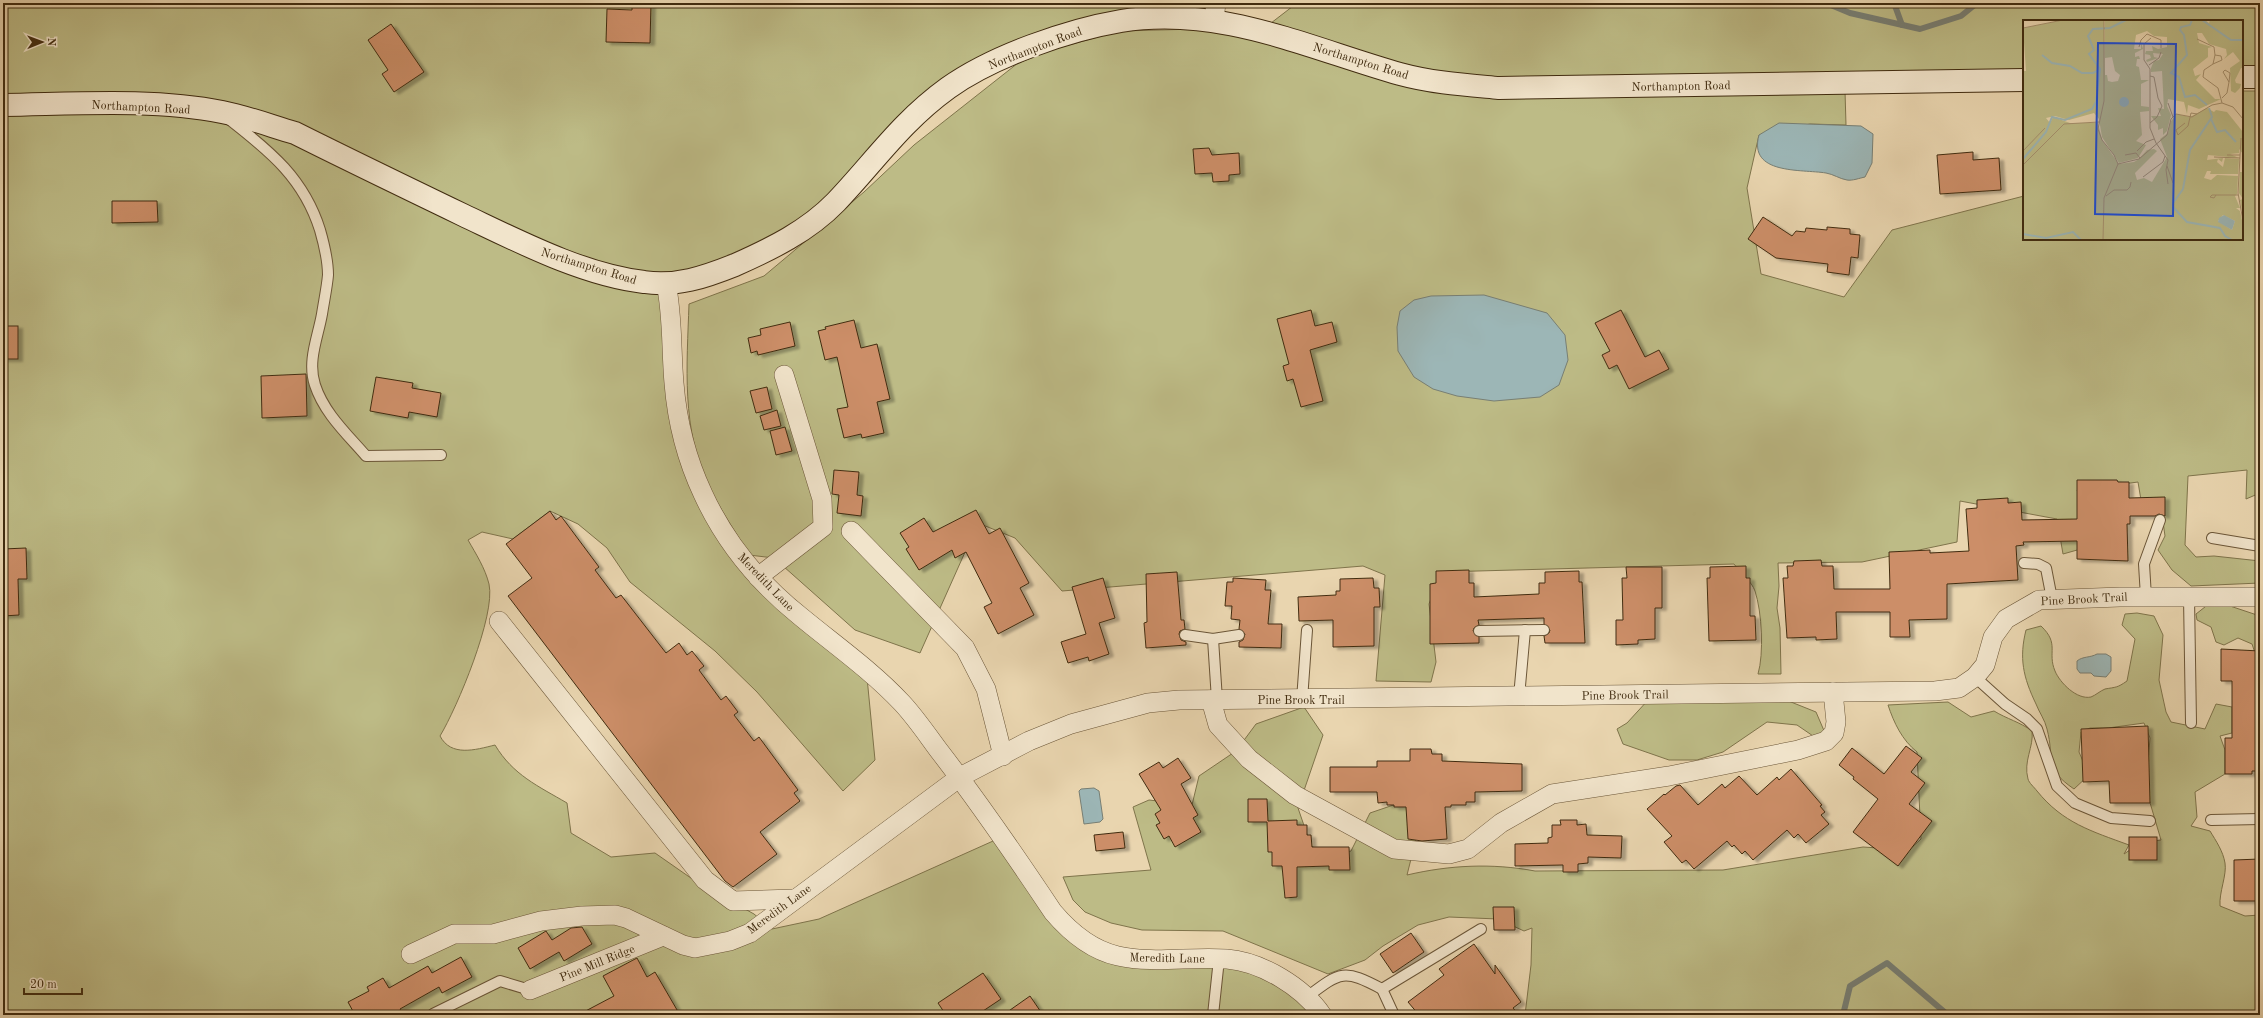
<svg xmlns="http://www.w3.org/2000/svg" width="2263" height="1018" font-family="'Old Standard TT',serif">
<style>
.green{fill:#bdbb86;stroke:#7f744b}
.water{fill:#9cb6b6;stroke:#787f74}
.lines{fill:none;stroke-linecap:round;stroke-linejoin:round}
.stream{stroke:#787f74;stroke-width:6}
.building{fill:#cc8e68;stroke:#412c10;filter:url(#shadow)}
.lane-casing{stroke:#6b5638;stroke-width:12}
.street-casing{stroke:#6b5638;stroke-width:20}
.secondary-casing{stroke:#412c10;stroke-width:24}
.lane{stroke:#f1e4cb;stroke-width:10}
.street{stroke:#f1e4cb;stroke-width:19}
.secondary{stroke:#f1e4cb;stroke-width:22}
.labels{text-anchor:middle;stroke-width:4;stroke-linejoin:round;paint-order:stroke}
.street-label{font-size:12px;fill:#412c10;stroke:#f1e4cb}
.inset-river{fill:none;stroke:#9cb6b6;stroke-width:2}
.inset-road{fill:none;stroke:#a6916f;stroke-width:1}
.view{fill:#1d4ed8;fill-opacity:0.15;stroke:#1d4ed8;stroke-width:2}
.inset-edge{fill:none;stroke:#412c10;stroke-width:2}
</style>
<defs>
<filter id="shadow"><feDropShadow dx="4.5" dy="2.5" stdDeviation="1" flood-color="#0004"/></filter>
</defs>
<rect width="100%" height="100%" fill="#e9d5af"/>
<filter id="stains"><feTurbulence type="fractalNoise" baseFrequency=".005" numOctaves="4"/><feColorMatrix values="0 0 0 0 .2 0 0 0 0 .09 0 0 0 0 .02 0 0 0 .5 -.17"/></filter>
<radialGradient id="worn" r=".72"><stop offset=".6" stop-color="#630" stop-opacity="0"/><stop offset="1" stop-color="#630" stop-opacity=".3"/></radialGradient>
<!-- green -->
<g class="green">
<path d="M3,3H1199L1200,18H1148L980,69L834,204L683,282L670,304L680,424L742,561L866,667L875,760L843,791L757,692L715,651L630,582L607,548L578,524L550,511L513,539L482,532L468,540C476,554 485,568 489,584C496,615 457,708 440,736C451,757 475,750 495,745C513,775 538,786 567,803L571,833L611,857L655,853L698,883L754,914L772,929L819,919L1002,837L1034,883L1108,953L1247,963L1322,1015H3Z"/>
<path d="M1297,3H2260V77H2242V21H2024V80L1499,88L1262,30Z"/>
<path d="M1198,29L1270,39L1458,91H1845L1846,125L1810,124L1759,135L1747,188L1761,274L1844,297L1892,230L2024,196V239H2242V91H2260V493L2246,499L2247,470L2188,476L2185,545L2196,557L2214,556L2260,561V583L2191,586L2172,570L2158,550L2165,536L2160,501L2141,500L2138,482L2077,490L2102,543L2063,554L2057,519L1960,501L1957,542L1862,562L1778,563L1779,586L1777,608L1780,628L1781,674H1758C1764,654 1762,612 1755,591C1752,582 1740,572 1734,564L1441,572L1429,604L1436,662L1431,682L1376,681L1385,575L1363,566L1062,591L1015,538L978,523L920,653L855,630L774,558L749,555C736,532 720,510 709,486C681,430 687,365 689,304L764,276L864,192L914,145L1018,63L1054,49L1120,31Z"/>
<path d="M2210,603L2227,605L2260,616V668L2252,644L2238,638L2224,645L2216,642L2211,627L2197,620L2196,614Z"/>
<path d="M2137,613L2154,616L2163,635L2159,680L2166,712L2171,722L2205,729L2216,704L2232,707V733L2220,736L2225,750V774L2195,792L2197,817L2191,826L2210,831C2216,841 2223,851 2225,863C2227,875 2219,892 2220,906L2245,916L2260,915V1015H1525L1531,965L1532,928L1524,931L1498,919L1449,917L1418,925L1383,946L1365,960L1328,974L1223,931L1142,930L1111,923L1085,912L1073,900L1063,877L1151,870L1133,807L1149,800L1192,805L1199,776L1236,751L1256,724L1304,707L1323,735L1298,808L1311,846L1333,857L1351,851L1370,813L1414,798L1422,815L1407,875C1450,865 1492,863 1535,871L1723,870L1863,847L1909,850L1921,839L1917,752C1902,740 1894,723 1888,705L1948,702L1971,717L1994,711C2007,719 2020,722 2032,731C2034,747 2023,761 2028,779C2029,783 2034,787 2037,791C2063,823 2091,831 2129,845L2124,854L2140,843L2161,840L2146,789L2150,738L2144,723L2108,728H2090L2081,732L2079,752L2089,775L2074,789C2043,768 2055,759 2047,729C2045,720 2039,712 2036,704C2023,677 2019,658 2026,630L2041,626C2060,644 2047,652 2055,671C2060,683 2077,700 2091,697C2096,695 2100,691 2105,689C2116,687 2117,688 2127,681L2135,639L2122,625L2125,614Z"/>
<path d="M1649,699L1786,700L1816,712L1825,733L1816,738L1797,725L1767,722L1723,752L1697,760H1669L1623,744L1617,729L1627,723Z"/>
</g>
<!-- water -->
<g class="water">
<path d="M1779,123L1861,126L1873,134L1872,163L1865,177C1860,178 1852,181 1847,180C1840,179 1833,174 1826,173C1801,169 1748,175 1759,135Z"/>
<path d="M1484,295L1547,313L1565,335L1568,360L1559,385L1540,397L1494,401L1457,396L1433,389L1414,377L1398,351L1397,327L1400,311L1414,300L1431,296Z"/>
<path d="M2097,654H2106L2111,657V671L2106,677L2094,676L2091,673H2080L2077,669V661C2083,656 2090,658 2097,654Z"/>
<path d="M1094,788L1099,791L1103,819L1100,822L1084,824L1079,791L1081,789Z"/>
</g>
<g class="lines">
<!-- stream -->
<g class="stream">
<path d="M1826,3L1850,13L1920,29L1961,16L1977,3"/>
<path d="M1894,3L1902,25"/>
<path d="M1843,1015L1850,986L1887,963L1948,1015"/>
</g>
</g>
<!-- building -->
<g class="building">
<path d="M632,3H651L650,43L606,42L607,9L632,10Z"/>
<path d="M391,24L424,72L394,92L382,74L388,70L368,40Z"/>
<path d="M1209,148L1212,155L1239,153L1240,174L1229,175V181L1213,182L1212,173L1195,174L1193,149Z"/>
<path d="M1973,152V160L1999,158L2001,190L1940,194L1937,155Z"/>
<path d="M112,201H157L158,222L112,223Z"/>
<path d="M1763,217L1792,236L1796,231L1805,232L1806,228L1827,230V227L1850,229V234L1860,235L1858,258L1851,257L1849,275L1827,272L1828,264L1776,258L1748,239Z"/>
<path d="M1311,310L1315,326L1332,322L1337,342L1310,350L1323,401L1301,407L1293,379L1287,381L1283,366L1289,364L1277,319Z"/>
<path d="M1621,310L1645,357L1659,350L1669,369L1629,389L1617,365L1609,369L1602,355L1610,351L1595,323Z"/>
<path d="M854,320L861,348L877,344L890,399L877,402L884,433L862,438L861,434L844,438L837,409L848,407L837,357L825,360L818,331L826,329L825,327Z"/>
<path d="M790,322L795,346L758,355L757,351L751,353L748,338L761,335L760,329Z"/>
<rect x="3" y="326" width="15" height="33"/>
<path d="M306,374L307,416L262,418L261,376Z"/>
<path d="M376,377L413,383L412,388L441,393L437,417L409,412L408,418L370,411Z"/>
<path d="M767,387L772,409L756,413L750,391Z"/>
<path d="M777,410L781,426L764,430L760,416Z"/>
<path d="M785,427L792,451L776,455L770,431Z"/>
<path d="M834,470L859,472L857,495L863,496L861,516L837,513L839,495L832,494Z"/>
<path d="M2077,480H2117L2118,482H2129V498L2165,497V516L2159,514L2155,516H2130V524H2127L2128,561L2077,559V541L2023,542L2024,545L2016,546L2018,580L1947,584V619L1909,620L1910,637H1890V612H1836L1837,639L1816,640V637L1787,638L1783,578H1788L1787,566H1793L1794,561L1821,560L1822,566H1833L1834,589H1890L1889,552L1930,550V553L1969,551L1966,509L1977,508V500L2008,498V503L2021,502L2022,520L2077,519Z"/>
<path d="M976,510L989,534L1000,528L1029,583L1020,588L1034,615L998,634L984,607L992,603L966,552L955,558L952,550L919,570L906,549L909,547L900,533L924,518L933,532Z"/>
<path d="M550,511L556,520L561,516L599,567L595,570L616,598L621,595L666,653L679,643L687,655L692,651L704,666L699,670L721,700L726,696L738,712L734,715L754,741L759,737L798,790L794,793L800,801L760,832L777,854L733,887L725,881L508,596L532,578L506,544Z"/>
<path d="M26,548L27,579H18L19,615L3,616V549Z"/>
<path d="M1746,566V578H1750V616H1755L1756,640L1709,641L1707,578H1710V567Z"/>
<path d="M1626,567H1662V608H1655V639L1638,640V644L1616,645V620H1623L1622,578H1627Z"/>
<path d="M1469,570V583H1474V597L1539,594V583H1545V572L1579,571V582H1582L1585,643H1545L1544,636L1549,633L1550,630L1544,624V618L1478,620L1479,625L1474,628L1473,631L1479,637V643L1430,644V584L1436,583V571Z"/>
<path d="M1177,572L1181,620H1184L1185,629L1180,631L1179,634L1181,640L1186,642V645L1146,648L1144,623L1147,622L1146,574Z"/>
<path d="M1103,578L1115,618L1099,623L1109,654L1089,661L1088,657L1068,663L1061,642L1086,634L1072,587Z"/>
<path d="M1233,578L1266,580L1265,590H1271L1268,624H1282L1281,648L1239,647V642L1243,640L1245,634L1239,629L1240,620L1231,619L1232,606H1225L1227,582H1233Z"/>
<path d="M1373,578L1374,588H1379L1380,607H1374V646L1333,647V620L1299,621L1298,597L1336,595V591H1340V579Z"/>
<path d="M2221,649L2260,651L2258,771H2252V774H2225V738H2232V681H2221Z"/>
<path d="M2148,726L2150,803H2110L2109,781L2083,782L2081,729Z"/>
<path d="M1906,746L1922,758L1911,772L1925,783L1909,804L1932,821L1898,866L1853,832L1878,799L1853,779L1854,777L1839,765L1852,748L1884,774Z"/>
<path d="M1410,749H1431L1432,754H1442V761L1522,764V791L1475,792V802H1466V805H1451V807H1445L1447,839L1422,841L1408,839L1406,807H1394V805H1387V802L1378,803L1377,792H1330V767H1377V761H1410Z"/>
<path d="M1178,758L1191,778L1181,784L1198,815L1193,818L1201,832L1175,847L1169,836L1164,839L1156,825L1160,823L1155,814L1161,810L1139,774L1159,762L1163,768Z"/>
<path d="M1791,769L1822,805L1820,806L1825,812L1821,815L1829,824L1806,843L1798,834L1794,838L1787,830L1753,860L1745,851L1742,854L1734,845L1732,847L1727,841L1694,869L1686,860L1682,863L1664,842L1672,836L1647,809L1664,794L1665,795L1676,786L1680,785L1698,805L1722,784L1725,788L1739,776L1757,795L1777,777L1779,780Z"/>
<path d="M1248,799H1267L1268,821L1297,820V825H1307V835H1311L1312,847H1349L1350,870H1329V866L1297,867V897L1285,898L1282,866H1272V852H1268L1267,822H1248Z"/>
<path d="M1560,820H1577V825L1586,824L1587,835L1622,836L1621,858L1588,857V863L1578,864V872H1563V865L1515,866V844L1548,843V838L1552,837V825H1561Z"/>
<path d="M1123,832L1125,848L1096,851L1094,835Z"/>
<rect x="2129" y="837" width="28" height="23"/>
<path d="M2260,859V901H2234V860Z"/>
<path d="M1493,907H1514L1515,930H1494Z"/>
<path d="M582,927L592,944L564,961L559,952L530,969L518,948L546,931L552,940L571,928Z"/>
<path d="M1411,933L1424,952L1393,973L1380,954Z"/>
<path d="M1474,944L1495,974V965L1521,1002L1513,1008L1519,1015H1419L1408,1002L1444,975L1439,969Z"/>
<path d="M461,957L472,977L442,993L439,987L400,1009L404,1015H355L348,1002L369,991L367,987L383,978L389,988L428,966L432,973Z"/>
<path d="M637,958L647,977L655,972L680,1015H578L614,996L603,976Z"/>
<path d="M983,973L1001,999L977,1015H946L938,1003Z"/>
<path d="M1030,996L1043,1015H1003Z"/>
</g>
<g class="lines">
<!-- lane casing -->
<g class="lane-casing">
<g id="lane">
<path d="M230,120C271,152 304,179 320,230C324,244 328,260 328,275C327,287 324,301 322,314C318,337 307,361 315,385C324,413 347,434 366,456L441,455"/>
<path d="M2212,538L2260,546"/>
<path d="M2024,563L2038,564L2046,568L2052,599"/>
<path d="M2146,597L2144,564L2160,520"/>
<path d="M2189,597L2191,723"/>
<path d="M1479,631L1544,630"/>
<path d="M1185,635L1213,639L1239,635"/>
<path d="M1213,639L1217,700"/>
<path d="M1975,677L2005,704L2027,719L2037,729L2057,786L2075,803L2111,818L2150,821"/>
<path d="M1519,697L1525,630"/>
<path d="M1302,700L1307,630"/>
<path d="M2211,820L2260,819"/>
<path d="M1382,989L1394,1015"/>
<path d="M1307,997C1341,971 1344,969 1382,989L1481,929"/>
<path d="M433,1014L500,981L530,990"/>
<path d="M1213,1015L1219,959"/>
</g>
</g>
<!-- street casing -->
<g class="street-casing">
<g id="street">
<path d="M1214,20L1216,3"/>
<path d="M666,283C673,317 671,349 674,383C677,421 687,460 703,494C725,542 759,583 800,616C835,645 871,670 902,703C916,718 928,736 940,752C980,804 1017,858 1053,912C1070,932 1091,950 1118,956C1154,964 1191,956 1227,959C1262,962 1303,987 1322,1015"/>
<path d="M851,531L965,648L986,689L1003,756"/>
<path d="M758,577L823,527L822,499L784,375"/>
<path d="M499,621L705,880L733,901L794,899"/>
<path d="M1211,700L1218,725L1249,759L1295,795L1394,849L1449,854L1468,849L1501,823L1552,794L1669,776L1798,750L1826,741L1834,733L1836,722L1833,692"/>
<path d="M411,954L454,934H493L541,921L582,916L615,915L626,918L683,945L695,948L730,941L750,933L960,777L1029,741L1071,724L1148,703L1179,700L1935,691L1959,688L1975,677L1985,665L1993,637L2006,619L2039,600L2120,597H2260"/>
<path d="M530,990L663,936"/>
</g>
</g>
<!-- secondary casing -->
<g class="secondary-casing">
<g id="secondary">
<path d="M2242,77H2260"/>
<path d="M3,105C74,104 153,98 222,112C247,117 271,126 295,133C351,161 407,188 463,215C518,241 583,275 644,282C676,287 705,277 735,265C771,249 808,231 836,202C875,161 901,122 948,88C993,56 1068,30 1121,21C1220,5 1308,48 1400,74C1433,83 1466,85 1499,88L2024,80"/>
</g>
</g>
<!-- lane -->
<use href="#lane" class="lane"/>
<!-- street -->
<use href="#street" class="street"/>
<!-- secondary -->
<use href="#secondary" class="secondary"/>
</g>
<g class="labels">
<!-- street labels -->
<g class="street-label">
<text transform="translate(1035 48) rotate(-21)" y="4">Northampton Road</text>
<text transform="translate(1361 61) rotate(17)" y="4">Northampton Road</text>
<text transform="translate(1681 86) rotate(-1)" y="4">Northampton Road</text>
<text transform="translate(141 107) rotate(3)" y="4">Northampton Road</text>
<text transform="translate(589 266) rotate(17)" y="4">Northampton Road</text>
<text transform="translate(766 582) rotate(46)" y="4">Meredith Lane</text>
<text transform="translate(2084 599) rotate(-3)" y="4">Pine Brook Trail</text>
<text transform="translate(1625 695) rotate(-1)" y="4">Pine Brook Trail</text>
<text x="1301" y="704">Pine Brook Trail</text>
<text transform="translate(779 909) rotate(-36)" y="4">Meredith Lane</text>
<text transform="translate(1167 958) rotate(1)" y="4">Meredith Lane</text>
<text transform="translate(597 963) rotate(-22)" y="4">Pine Mill Ridge</text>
</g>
</g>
<!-- overview -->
<g transform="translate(2023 20)">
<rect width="220" height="220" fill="#e9d5af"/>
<path d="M40,0H81L82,55H84L85,61L89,62L95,61L97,55L92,51L89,37L82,38V0H182L186,3L187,0H220V48H218L212,60L213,63L218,64L217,68L212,73L208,71L207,48L217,41L210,32L201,39L204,35L203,29L186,24L179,13H174L176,23L189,27L185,28V37L170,49L172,56L178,54L173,60L192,79H198L176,89L165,85L164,94L161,82L145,79L144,86L148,95L144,111L140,115V108L135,110V105L128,96H138L135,88L141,89L139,51L128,52V48L131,41L136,40L140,34L130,33L131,37L135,38L124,42L123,40L128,38L127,35L122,34L123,31H130L129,26L135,29L144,27V17L131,16L124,11L113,15L111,29H118V22L120,29L112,33V37L116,36L117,39H114L113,46L116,47L118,60H126L118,64V86L126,87V91L117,92L119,115L113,121L123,125L115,138L96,143L79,117L76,99L71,93L46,100L32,96L23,98L27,103L30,97L47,103H75L79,120L96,144L111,142L116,139L124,130L131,129L134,131L112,153L114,160L121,158L129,162L144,137L137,119L145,113L147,103L153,94L167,97L184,88L191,92L193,90L204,92L220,112V134L216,129V133L207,134L216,138L185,135L184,140L200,138L199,142L195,139L194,142L200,147L202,138L216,139L215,154H187L188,151H184L181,158L188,160L194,155L215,156L214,174L212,176L217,188H213L217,191L220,205V220H0V51H3L0,8ZM200,195L212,201L209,210L195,201ZM217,152H220V196L217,180L220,179L216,173Z" fill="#bdbb86" fill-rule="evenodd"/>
<path d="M96 82a5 5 0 1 1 10 0a5 5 0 1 1-10 0ZM201,195L212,201L209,210L195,202L196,198Z" fill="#9cb6b6"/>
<path class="inset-river" d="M169,0L167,5L158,7L157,10L161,15L164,35L148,53L156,57L162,77L172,75L184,85M179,0L208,20H220M19,35L29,43L47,46L59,53H70L76,50M186,88L189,97L167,130L160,169L150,183V187L164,202L197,208L202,216L209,220M188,99L194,112L202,110L213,122M0,139L23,112L29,97L42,100L69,89L73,82L77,49L66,34L71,30L65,16L70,9L87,8L103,0M0,214L23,218L50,212L58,220"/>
<path class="inset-road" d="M0,8L40,0M128,18L121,24V40L127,49V108L133,123L145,140L143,150L145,164M174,19L191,27L192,35M116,27L118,20L124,14L138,20V28M190,44L199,40L198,36L192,35L190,44L181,50L180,57L195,68L199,83M126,45L136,38L138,32M202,50L207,53L206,62L200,52ZM199,78L204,73L206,62M145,83L150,97M127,103L134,97L139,86L135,78L131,57L127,56M162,103L153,110L155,115L165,106L168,93L174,94M218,118L215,173L220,201M0,131L22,108M114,131L123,122L131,119M102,135L113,133L117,138M204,135H217M191,137L217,138M95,144L116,139L144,115L148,99L153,94L169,97L189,85L199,83L210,87L220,99M0,145L41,104L76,102M144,146L150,163M120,157L140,142L142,136M193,175L191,178L187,177L189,175H215M83,176L91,170H104L107,167L108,162M80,220L81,178L95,144L91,135L79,120L75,109L81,81V0"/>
<path class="view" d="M75,23L153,24L150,196L72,194Z"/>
<rect width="220" height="220" class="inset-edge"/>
</g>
<!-- margin -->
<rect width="2263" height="1018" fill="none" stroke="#e9d5af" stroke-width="16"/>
<rect x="4" y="4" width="2255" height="1010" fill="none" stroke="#412c10" stroke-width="2"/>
<rect x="8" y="8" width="2247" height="1002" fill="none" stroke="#412c10"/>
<!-- north arrow -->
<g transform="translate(42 42) rotate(89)" stroke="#f1e4cb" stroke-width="3" paint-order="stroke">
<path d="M0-3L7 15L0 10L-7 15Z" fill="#412c10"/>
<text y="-6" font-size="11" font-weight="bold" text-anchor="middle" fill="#412c10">N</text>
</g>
<!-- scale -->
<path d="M24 988v6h58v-6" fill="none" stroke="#412c10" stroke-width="2"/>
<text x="30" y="988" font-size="12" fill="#412c10" stroke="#f1e4cb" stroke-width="3" paint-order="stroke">20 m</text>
<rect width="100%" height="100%" filter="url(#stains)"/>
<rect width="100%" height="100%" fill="url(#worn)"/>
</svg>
